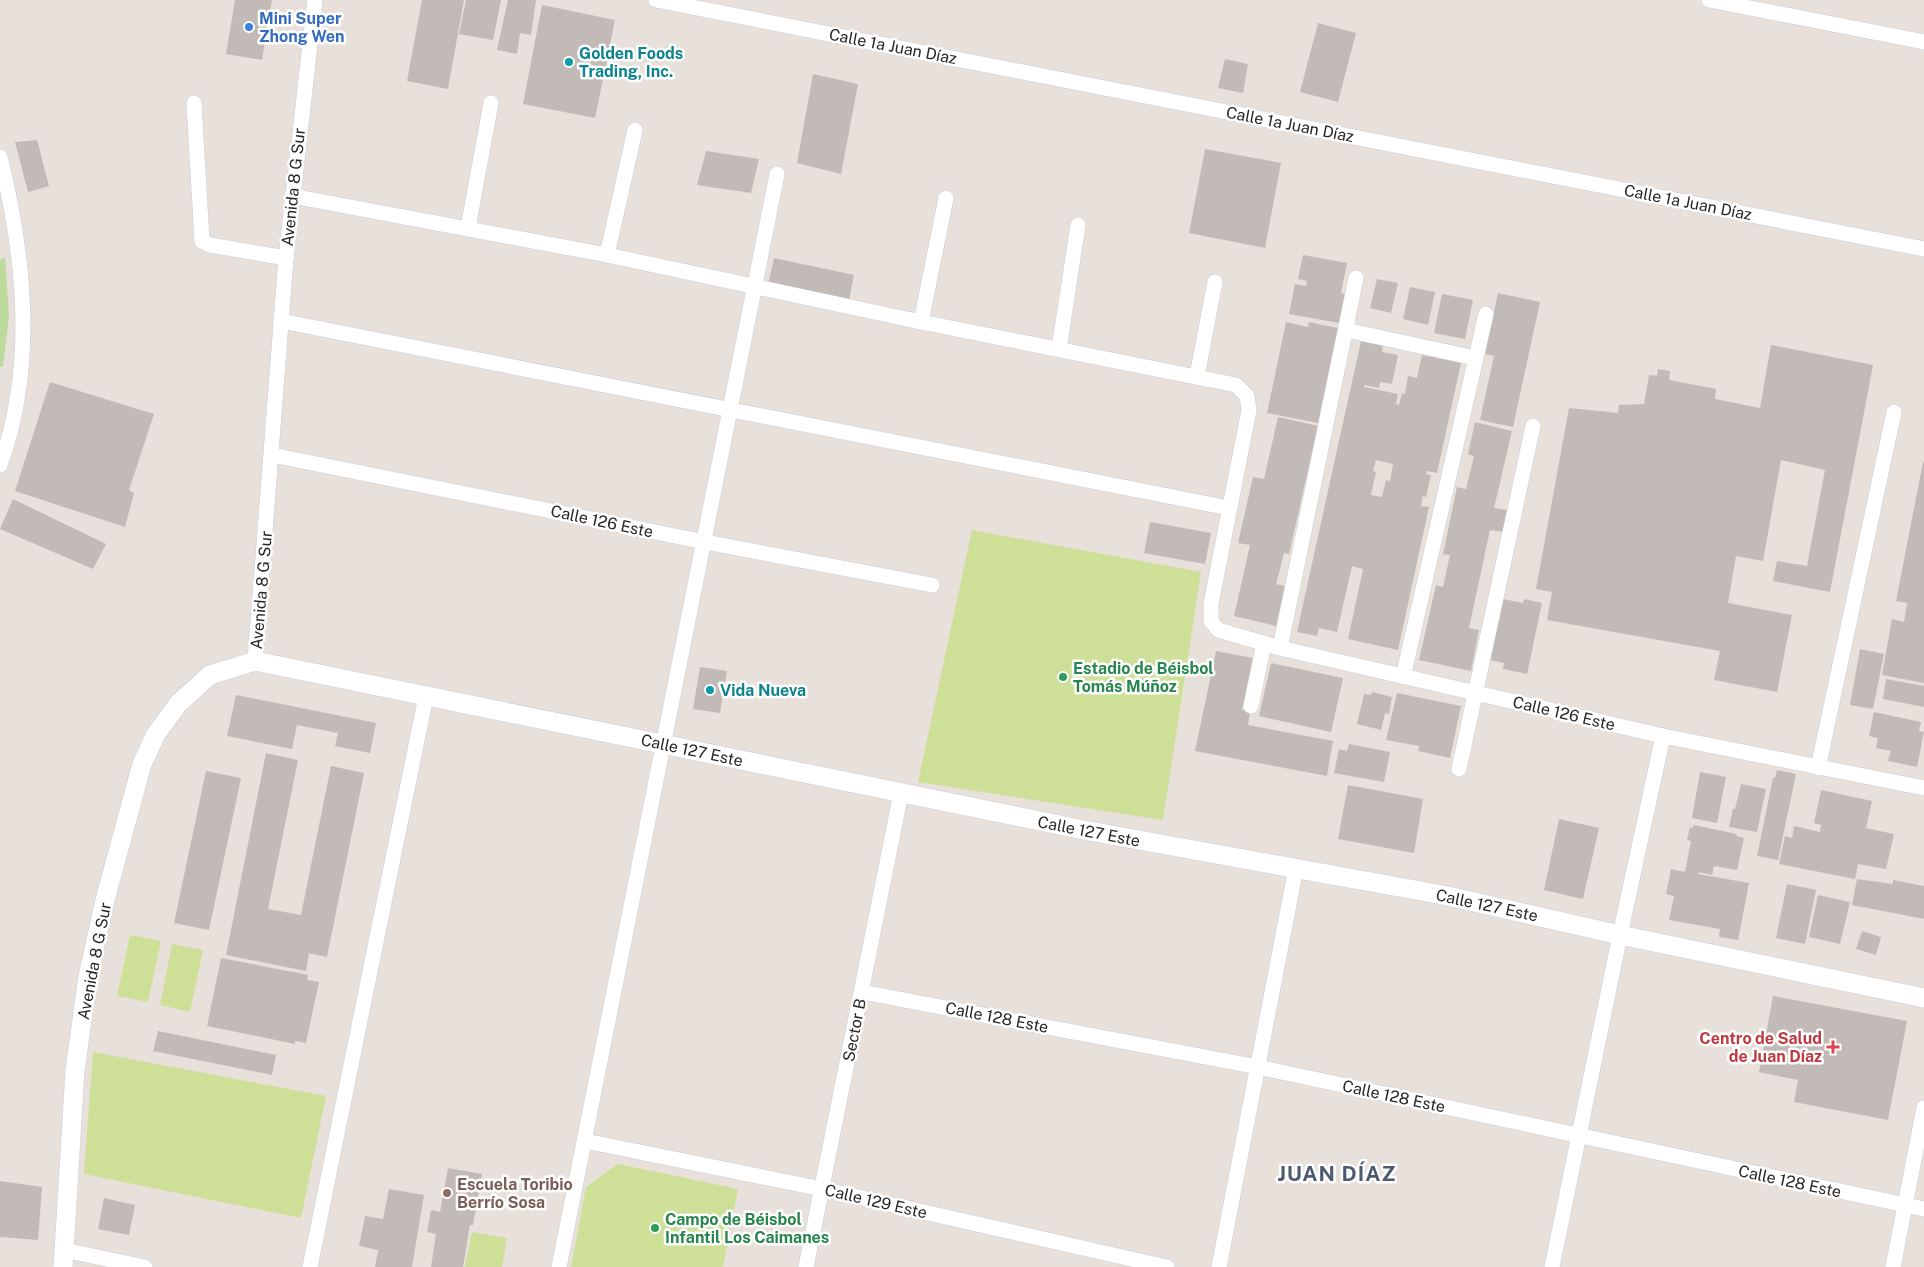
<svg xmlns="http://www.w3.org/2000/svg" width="1924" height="1267" font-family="'Public Sans',sans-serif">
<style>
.green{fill:#bbda9b}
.pitch{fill:#cee098}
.building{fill:#c1bab7;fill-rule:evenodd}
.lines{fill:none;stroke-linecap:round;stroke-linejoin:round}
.minor-casing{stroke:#c8ced8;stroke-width:16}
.tertiary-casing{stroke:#c8ced8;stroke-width:20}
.minor{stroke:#fff;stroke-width:15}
.tertiary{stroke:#fff;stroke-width:19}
.shop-dot{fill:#3f7fe0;stroke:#fff;stroke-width:2}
.culture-dot{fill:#0f9aa8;stroke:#fff;stroke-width:2}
.leisure-dot{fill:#2e9e5b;stroke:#fff;stroke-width:2}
.health-dot{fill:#e0444e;stroke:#fff;stroke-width:2}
.education-dot{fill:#8d6e63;stroke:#fff;stroke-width:2}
.labels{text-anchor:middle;stroke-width:5;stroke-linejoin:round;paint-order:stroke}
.shop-label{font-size:16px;font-weight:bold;fill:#366cbe;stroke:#fff;text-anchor:start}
.street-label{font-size:16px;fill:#272727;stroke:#fff}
.culture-label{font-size:16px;font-weight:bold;fill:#0d838f;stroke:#fff;text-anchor:start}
.leisure-label{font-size:16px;font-weight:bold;fill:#27864d;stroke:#fff;text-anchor:start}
.health-label{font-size:16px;font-weight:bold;fill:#be3a42;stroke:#fff;text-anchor:end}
.education-label{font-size:16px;font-weight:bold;fill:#785e54;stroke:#fff;text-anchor:start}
.district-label{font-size:21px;font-weight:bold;letter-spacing:1px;fill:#4d5a72;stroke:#fff}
</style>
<rect width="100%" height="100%" fill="#e8e0da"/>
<!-- green -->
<path class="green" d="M5,257L9,316L3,366L0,367V260Z"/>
<!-- pitch -->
<g class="pitch">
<path d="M972,530L1201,572L1163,820L918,782Z"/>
<path d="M130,935L161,941L148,1002L117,996Z"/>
<path d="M172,944L203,950L190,1012L160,1005Z"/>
<path d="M93,1052L326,1096L301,1218L84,1174Z"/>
<path d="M618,1164L738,1189L723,1267H571L586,1187Z"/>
<path d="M472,1232L507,1238L502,1267H465Z"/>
</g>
<!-- building -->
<g class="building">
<path d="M235,0H272L262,60L226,54Z"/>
<path d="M422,0H464L448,89L407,81Z"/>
<path d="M466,0H501L493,40L459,34Z"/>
<path d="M508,0H536L531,35L520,33L517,54L497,50Z"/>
<path d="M542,5L615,20L595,118L523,104Z"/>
<path d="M1318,23L1356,33L1338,102L1300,92Z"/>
<path d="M1225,59L1248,64L1243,93L1218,88Z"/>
<path d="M813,74L858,84L841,174L797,163Z"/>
<path d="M37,140L49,186L28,192L15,142Z"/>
<path d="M1205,149L1281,163L1265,248L1189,233Z"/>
<path d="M706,151L759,159L751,193L697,185Z"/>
<path d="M1303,255L1347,263L1341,293L1345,294L1339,323L1289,314L1295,284L1306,286L1307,281L1298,279Z"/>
<path d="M774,258L854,275L849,300L768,284Z"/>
<path d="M1377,279L1398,283L1391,313L1370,308Z"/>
<path d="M1410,287L1435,292L1428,325L1403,319Z"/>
<path d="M1498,293L1540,302L1513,427L1480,420L1494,356L1485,354Z"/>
<path d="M1442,294L1473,300L1465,339L1434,333Z"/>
<path d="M1286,322L1308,327L1309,322L1338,328L1318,423L1267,413Z"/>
<path d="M1361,341L1383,345L1382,352L1398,355L1392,384L1380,382L1379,388L1364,385V387L1398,394L1396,404L1399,405L1402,393L1405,394L1408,376L1417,378L1422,355L1461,363L1437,473L1427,471L1426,474L1431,475L1426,497L1423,496L1421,506L1429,507L1398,650L1348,639L1363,569L1352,566L1337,632L1319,628L1317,636L1297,632ZM1376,460L1393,464L1390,481L1386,480L1382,497L1371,495L1376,472L1373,471Z"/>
<path d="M1771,345L1873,365L1830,592L1773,581L1777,561L1807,566L1825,470L1781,460L1763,561L1736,556L1728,603L1792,615L1777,692L1714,680L1720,651L1547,620L1552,592L1536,589L1569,408L1618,413L1619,405L1644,404L1649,375L1657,376L1658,369L1670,371L1669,380L1716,389L1715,399L1760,408Z"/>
<path d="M50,382L154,414L129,490L134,493L125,527L15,491Z"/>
<path d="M1278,417L1318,426L1289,554L1284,553L1276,584L1285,586L1276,626L1234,616L1250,545L1238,543L1253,477L1264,479Z"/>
<path d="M1475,422L1512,431L1494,508L1507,510L1503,532L1490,530L1469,628L1479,630L1471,671L1419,660L1436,585L1443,587L1450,555L1443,554L1457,487L1466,489L1474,456L1468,454Z"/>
<path d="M1923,462H1924V683L1882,675L1892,619L1904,622L1907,603L1896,601Z"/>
<path d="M13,499L106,544L93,569L0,529Z"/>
<path d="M1150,522L1211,533L1205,564L1144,553Z"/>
<path d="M1498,598L1523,603L1524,599L1542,603L1527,674L1503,669L1504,663L1490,660L1492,650L1487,649Z"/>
<path d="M1860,649L1884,654L1873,709L1850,705Z"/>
<path d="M1216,651L1253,658L1242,710L1250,712L1248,725L1333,741L1327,776L1195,751Z"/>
<path d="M1271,663L1343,678L1331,732L1259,716Z"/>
<path d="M700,667L727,671L720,713L693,709Z"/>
<path d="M1886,679L1924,686V707L1883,699Z"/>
<path d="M1372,692L1392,697L1389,714L1385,713L1381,730L1357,724L1364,694L1371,695Z"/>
<path d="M1397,693L1461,706L1450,758L1418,751L1419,746L1386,740Z"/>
<path d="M236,695L376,723L370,753L335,746L338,733L297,725L292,749L227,736Z"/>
<path d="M1874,712L1921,722L1919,731L1924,732L1917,767L1888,761L1891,751L1876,748L1878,738L1869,736Z"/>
<path d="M1349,744L1390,752L1384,782L1334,773L1339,749L1347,751Z"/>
<path d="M266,753L298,760L268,909L301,915L331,766L364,773L327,957L309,953L306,971L226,955Z"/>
<path d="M1777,770L1796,774L1778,860L1757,856L1773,778H1775Z"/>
<path d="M206,771L241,778L209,930L174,923Z"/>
<path d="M1700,772L1726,777L1717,823L1692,818Z"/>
<path d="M1741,784L1766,789L1757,832L1729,827L1733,809H1735Z"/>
<path d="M1348,785L1423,799L1414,853L1338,839Z"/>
<path d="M1821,790L1872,801L1866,828L1894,834L1886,869L1858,864L1855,879L1779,864L1785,836L1792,838L1794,826L1820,832L1821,825L1814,823Z"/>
<path d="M1559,819L1599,828L1583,899L1544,890Z"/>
<path d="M1694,825L1737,834L1736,836L1744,838L1737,870L1714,866L1712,875L1699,872L1698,874L1749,883L1738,940L1719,937L1720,929L1669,920L1674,896L1666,894L1671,869L1685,872L1691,841L1687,840L1690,827L1693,828Z"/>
<path d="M1857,879L1893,884V880L1924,886V919L1852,905Z"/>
<path d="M1787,884L1816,890L1805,944L1776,938Z"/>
<path d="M1818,895L1850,902L1840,944L1809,937Z"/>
<path d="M1862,931L1881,937L1876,955L1856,949Z"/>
<path d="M221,958L308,975L307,980L319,982L306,1043L295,1041V1044L207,1026Z"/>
<path d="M1773,996L1907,1021L1888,1120L1794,1102L1798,1080L1759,1072Z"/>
<path d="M158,1031L276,1055L272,1075L153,1051Z"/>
<path d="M448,1168L482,1174L473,1225H470L463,1267H431L436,1234L427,1232L431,1210L440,1212Z"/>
<path d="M0,1181L42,1187L38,1240L0,1237Z"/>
<path d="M389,1189L424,1195L412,1267H375L378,1250L359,1246L365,1216L383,1219Z"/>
<path d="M104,1198L135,1205L129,1235L98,1229Z"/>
</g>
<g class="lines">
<!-- minor casing -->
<g class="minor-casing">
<g id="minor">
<path d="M656,0L1924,249"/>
<path d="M1709,0L1924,42"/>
<path d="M194,103L202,241L210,245L286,258"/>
<path d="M0,157C25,257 36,367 0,465"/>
<path d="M292,196L607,255L921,322L1236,385L1247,396L1249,410L1211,604V621L1218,630L1280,648L1663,736L1924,788"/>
<path d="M468,228L491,103"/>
<path d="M607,255L635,130"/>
<path d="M281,321L1229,508"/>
<path d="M921,322L946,198"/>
<path d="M1346,330L1475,358"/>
<path d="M1059,349L1078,225"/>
<path d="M1197,376L1215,282"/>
<path d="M272,455L705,542L932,585"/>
<path d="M1280,648L1356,278"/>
<path d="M255,661L286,258L315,0"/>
<path d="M1403,677L1486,314"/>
<path d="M1251,706L1264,643"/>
<path d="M1818,768L1894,412"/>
<path d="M1459,769L1533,426"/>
<path d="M862,992L1258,1067L1924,1209"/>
<path d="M585,1141L822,1189L1167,1267"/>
<path d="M64,1250L145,1267"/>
<path d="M310,1267L426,696"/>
<path d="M559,1267L777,174"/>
<path d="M806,1267L901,793"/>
<path d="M1219,1267L1296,868"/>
<path d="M1552,1267L1620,935L1663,736"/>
<path d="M1893,1267L1924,1108"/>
</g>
</g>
<!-- tertiary casing -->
<g class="tertiary-casing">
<path id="tertiary" d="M63,1267L75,1071L88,976L105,900L142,764L156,734L178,704L210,675L255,661L1089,831L1443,895L1620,935L1924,998"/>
</g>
<!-- minor -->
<use href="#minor" class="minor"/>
<!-- tertiary -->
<use href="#tertiary" class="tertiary"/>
</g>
<!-- markers -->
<circle class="shop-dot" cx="249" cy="27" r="5"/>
<g class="culture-dot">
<circle cx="569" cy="62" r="5"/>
<circle cx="710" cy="690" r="5"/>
</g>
<g class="leisure-dot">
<circle cx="1063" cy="677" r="5"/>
<circle cx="655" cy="1228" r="5"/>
</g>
<path class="health-dot" d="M1830.5 1039.5h5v5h5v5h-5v5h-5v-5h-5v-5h5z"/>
<circle class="education-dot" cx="447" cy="1193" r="5"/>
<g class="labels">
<!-- shop labels -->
<g class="shop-label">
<text x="259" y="24">Mini Super<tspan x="259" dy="18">Zhong Wen</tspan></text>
</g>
<!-- street labels -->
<g class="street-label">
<text transform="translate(893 46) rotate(11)" y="6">Calle 1a Juan Díaz</text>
<text transform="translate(1290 124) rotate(11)" y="6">Calle 1a Juan Díaz</text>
<text transform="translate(293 187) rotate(-84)" y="6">Avenida 8 G Sur</text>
<text transform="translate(1688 202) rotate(11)" y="6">Calle 1a Juan Díaz</text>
<text transform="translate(602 521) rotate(12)" y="6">Calle 126 Este</text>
<text transform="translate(261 590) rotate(-85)" y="6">Avenida 8 G Sur</text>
<text transform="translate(1564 713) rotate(13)" y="6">Calle 126 Este</text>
<text transform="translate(692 750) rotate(12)" y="6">Calle 127 Este</text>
<text transform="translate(1089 831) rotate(11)" y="6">Calle 127 Este</text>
<text transform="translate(1487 905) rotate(12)" y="6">Calle 127 Este</text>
<text transform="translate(94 961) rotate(-79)" y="6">Avenida 8 G Sur</text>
<text transform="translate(997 1017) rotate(11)" y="6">Calle 128 Este</text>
<text transform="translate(854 1030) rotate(-79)" y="6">Sector B</text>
<text transform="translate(1394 1096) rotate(12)" y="6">Calle 128 Este</text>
<text transform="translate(1790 1181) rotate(12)" y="6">Calle 128 Este</text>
<text transform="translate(876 1201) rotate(13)" y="6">Calle 129 Este</text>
</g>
<!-- culture labels -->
<g class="culture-label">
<text x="579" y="59">Golden Foods<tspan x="579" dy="18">Trading, Inc.</tspan></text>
<text x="720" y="696">Vida Nueva</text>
</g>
<!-- leisure labels -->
<g class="leisure-label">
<text x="1073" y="674">Estadio de Béisbol<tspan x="1073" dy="18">Tomás Múñoz</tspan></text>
<text x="665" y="1225">Campo de Béisbol<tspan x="665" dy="18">Infantil Los Caimanes</tspan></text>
</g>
<!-- health labels -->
<g class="health-label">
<text x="1822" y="1044">Centro de Salud<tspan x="1822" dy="18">de Juan Díaz</tspan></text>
</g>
<!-- education labels -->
<g class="education-label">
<text x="457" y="1190">Escuela Toribio<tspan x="457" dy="18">Berrío Sosa</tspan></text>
</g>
<!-- district labels -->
<g class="district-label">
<text x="1337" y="1181">JUAN DÍAZ</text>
</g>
</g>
</svg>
